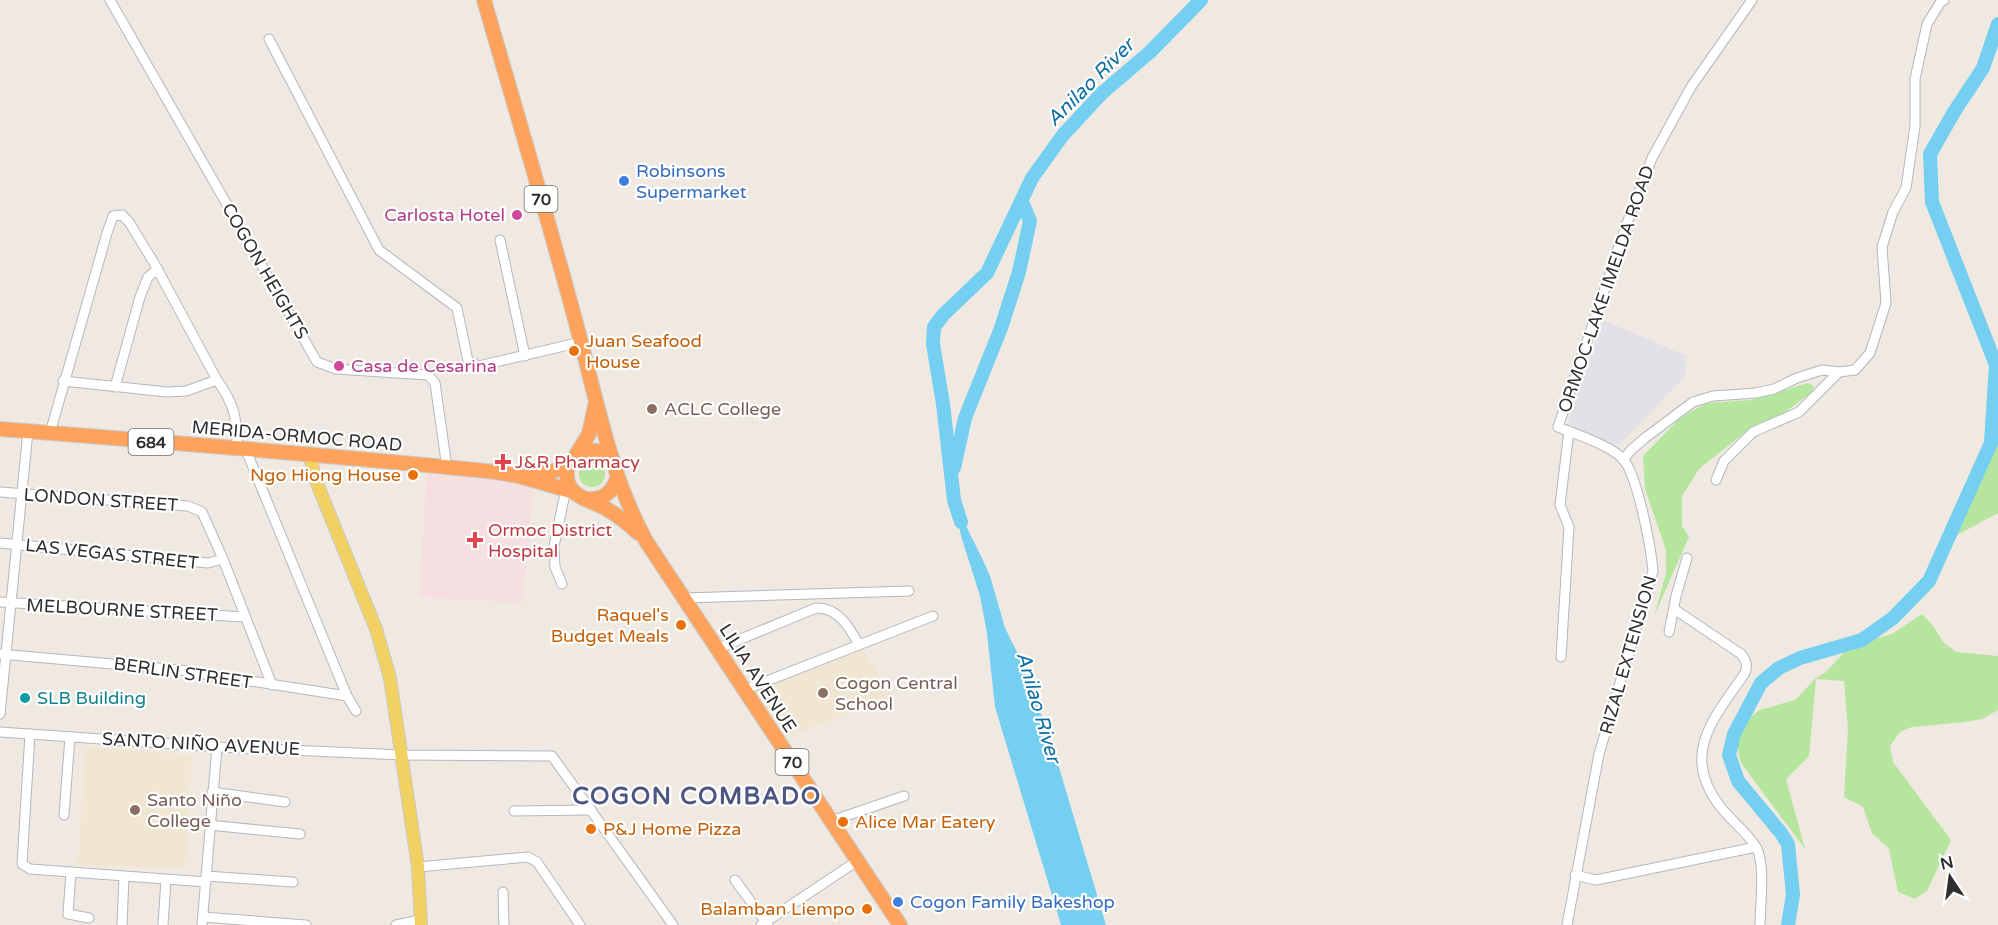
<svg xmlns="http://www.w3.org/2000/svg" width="1998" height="925" font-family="'Varela Round',sans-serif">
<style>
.industrial{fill:#e3e1e8}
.education{fill:#f0e6d1}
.medical{fill:#f5dfe0}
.green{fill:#b6e59e}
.water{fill:#75cff0}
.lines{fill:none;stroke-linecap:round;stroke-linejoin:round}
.river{stroke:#75cff0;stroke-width:14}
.minor-casing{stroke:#b4b7c1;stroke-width:11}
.major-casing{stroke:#c9c9c9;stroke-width:14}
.highway-casing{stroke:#c9c9c9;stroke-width:16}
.minor{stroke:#fff;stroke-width:9}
.major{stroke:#f2d163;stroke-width:12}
.highway{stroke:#ffa35c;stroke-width:14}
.shop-dot{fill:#3f7fe0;stroke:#fff;stroke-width:2}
.hotel-dot{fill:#d1479c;stroke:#fff;stroke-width:2}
.food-dot{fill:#e8710a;stroke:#fff;stroke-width:2}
.education-dot{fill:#8d6e63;stroke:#fff;stroke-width:2}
.health-dot{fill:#e0444e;stroke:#fff;stroke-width:2}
.culture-dot{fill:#0f9aa8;stroke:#fff;stroke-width:2}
.labels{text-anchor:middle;stroke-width:4.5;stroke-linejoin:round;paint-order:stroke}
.shield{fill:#fff;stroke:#6d6d6d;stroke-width:1.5}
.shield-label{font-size:16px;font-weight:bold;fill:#2e2e2e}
.shop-label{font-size:18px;fill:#366cbe;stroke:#fff;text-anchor:start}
.hotel-label{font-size:18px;fill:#b23c85;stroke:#fff;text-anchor:end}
.street-label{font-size:18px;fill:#2e2e2e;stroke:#fff}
.food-label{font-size:18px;fill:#c56008;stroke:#fff;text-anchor:start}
.education-label{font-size:18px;fill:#785e54;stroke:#fff;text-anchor:start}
.health-label{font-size:18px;fill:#be3a42;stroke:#fff;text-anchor:start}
.culture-label{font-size:18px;fill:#0d838f;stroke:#fff;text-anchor:start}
.water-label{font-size:20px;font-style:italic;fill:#0d6fa3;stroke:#fff}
.district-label{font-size:24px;font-weight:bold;letter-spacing:1.5px;fill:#4d5680;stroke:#fff}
</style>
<rect width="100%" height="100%" fill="#efe9e1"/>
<!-- industrial -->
<path class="industrial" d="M1603,320L1687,356L1684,378L1617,447L1575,428L1568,422Z"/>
<!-- education -->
<g class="education">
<path d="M860,646L893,697L784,738L753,689Z"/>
<path d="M85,747L192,755L185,868L78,865Z"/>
</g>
<!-- medical -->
<path class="medical" d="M427,474L533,482L523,603L419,597Z"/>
<!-- green -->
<g class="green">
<path d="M1808,383L1814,386L1813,391L1784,413L1749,429L1699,469L1682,496V526L1689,537L1654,616L1666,573V550L1645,489L1643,456L1679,419L1706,403L1751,400Z"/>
<path d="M1998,438V513L1957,535L1997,443Z"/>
<circle cx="592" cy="474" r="13"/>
<path d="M1922,614L1934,627L1943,642L1956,652L1998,656V710L1982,719L1965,722L1912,727L1900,732L1890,746L1893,762L1951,840L1927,891L1915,899L1898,892L1889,849L1872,833L1863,807L1844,797L1848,729L1844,681L1816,679L1809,756L1786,779L1805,849L1741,763L1737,747L1739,739L1742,729L1753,715L1760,710L1795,700L1816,678L1826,672L1850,646L1892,634Z"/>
</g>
<!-- water -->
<path class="water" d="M955,504L982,558L990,576L1005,628L1024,666L1055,754L1106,925H1061L995,707L987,633L980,596L961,536Z"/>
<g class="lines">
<!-- river -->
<g class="river">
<path d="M954,468L965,418L1001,328L1019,272L1030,221L1022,202"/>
<path d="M961,522L954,500L943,404L933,344L934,327L943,315L987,273L1032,178L1063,135L1102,93L1150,52L1201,0"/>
<path d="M1788,925L1793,895L1788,844L1781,833L1738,781L1729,755L1734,734L1761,683L1779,668L1800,658L1862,640L1893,618L1929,581L1991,443L1996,365L1932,202L1930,154L1954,112L1983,68L1998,24"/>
</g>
<!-- minor casing -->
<g class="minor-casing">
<g id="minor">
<path d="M110,0L317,362L336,369L428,375L435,383L447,468"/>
<path d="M269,39L379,250L457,308L468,361L479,366L581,342"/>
<path d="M500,240L525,356"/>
<path d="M63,381L167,392L186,391L217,380"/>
<path d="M115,387L140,297L148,277L158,269"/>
<path d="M50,433L107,233L113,216L122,215L129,222L154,263L217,380C235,405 237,418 237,449"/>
<path d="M246,450L347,696"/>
<path d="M1623,460L1631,450L1645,438L1693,402L1713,396L1756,393L1774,389L1797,378L1822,370L1839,372L1855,370L1870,353L1886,303L1882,247L1893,212L1906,188L1915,126V79L1927,24L1940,3L1944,0"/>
<path d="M1716,480L1724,461L1753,432L1799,412L1839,372"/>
<path d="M0,492L188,506L202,512L223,559L272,685"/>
<path d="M0,543L208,563L223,559"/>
<path d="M562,584L555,567L554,546L566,489"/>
<path d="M685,598L909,591"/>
<path d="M0,602L244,617"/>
<path d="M1674,609L1741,654C1746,660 1748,665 1745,673C1715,717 1680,753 1719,805C1730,820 1747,832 1756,847C1766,864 1760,905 1760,925"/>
<path d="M1669,632L1676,596L1687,558"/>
<path d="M719,648L816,608C838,607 850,628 859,645"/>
<path d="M0,654L180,670L347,696L356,711"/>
<path d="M1561,657L1569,527L1560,505L1569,431"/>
<path d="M744,690L933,616"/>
<path d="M0,714L28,431"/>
<path d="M0,732L217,747L403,755L552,756L673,925"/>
<path d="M30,734L22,864L30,869L206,882"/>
<path d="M212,792L285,802"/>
<path d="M514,811L591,810"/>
<path d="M64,815L70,737"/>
<path d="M831,821L904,796"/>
<path d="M209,825L300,834"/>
<path d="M418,867L528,857L537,862L580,925"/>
<path d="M71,872L68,914L89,918"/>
<path d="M1575,875L1596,880L1756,847"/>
<path d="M206,876L293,882"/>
<path d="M735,880L768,925"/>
<path d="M503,892L504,925"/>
<path d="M203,917L306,925"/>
<path d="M122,925L124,877"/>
<path d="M163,925L166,880"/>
<path d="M202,925L217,747"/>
<path d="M396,925L420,920"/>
<path d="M761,925L857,861"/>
<path d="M1567,925L1599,754L1653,571C1651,547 1638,479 1624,460C1612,446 1576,434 1558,427L1627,223L1652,158L1691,87L1752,0"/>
</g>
</g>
<!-- major casing -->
<g class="major-casing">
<path id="major" d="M309,453L316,481L376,629L390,678L418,867L421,925"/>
</g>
<!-- highway casing -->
<g class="highway-casing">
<g id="highway">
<path d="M484,0C517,114 551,228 581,342C599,411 612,478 646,541L900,925"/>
<path d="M0,429C166,442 331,455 496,472L519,476L574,492"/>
<path d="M576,455L589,434L595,406"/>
<path d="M612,459C591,438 556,460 570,487C576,498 594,502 605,508C617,515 628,523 638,533"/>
<path d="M531,476L552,472L571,462"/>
<path d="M588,499C603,500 613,492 617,478"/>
</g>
</g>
<!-- minor -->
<use href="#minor" class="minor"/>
<!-- major -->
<use href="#major" class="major"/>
<!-- highway -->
<use href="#highway" class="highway"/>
</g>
<!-- markers -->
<g class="shop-dot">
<circle cx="624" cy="181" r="6"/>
<circle cx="898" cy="902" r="6"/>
</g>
<g class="hotel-dot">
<circle cx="517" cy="215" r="6"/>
<circle cx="339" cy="366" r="6"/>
</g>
<g class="food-dot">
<circle cx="574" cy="351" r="6"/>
<circle cx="413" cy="475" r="6"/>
<circle cx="681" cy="625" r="6"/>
<circle cx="843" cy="822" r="6"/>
<circle cx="591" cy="829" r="6"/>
<circle cx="867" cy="909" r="6"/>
</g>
<g class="education-dot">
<circle cx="652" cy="409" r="6"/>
<circle cx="823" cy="693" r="6"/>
<circle cx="135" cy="810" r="6"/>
</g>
<g class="health-dot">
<path d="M500 453h6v6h6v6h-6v6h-6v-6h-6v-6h6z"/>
<path d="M472 531h6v6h6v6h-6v6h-6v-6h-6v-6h6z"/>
</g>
<circle class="culture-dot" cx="25" cy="698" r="6"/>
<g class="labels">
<!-- shield labels -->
<g class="shield">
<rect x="524.5" y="186" width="33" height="26" rx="4.5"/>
<rect x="128.5" y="429" width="45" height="26" rx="4.5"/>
<rect x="775.5" y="749" width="33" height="26" rx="4.5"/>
</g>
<g class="shield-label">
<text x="541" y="205">70</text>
<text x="151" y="448">684</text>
<text x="792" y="768">70</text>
</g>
<!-- shop labels -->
<g class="shop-label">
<text x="636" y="177">Robinsons<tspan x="636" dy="21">Supermarket</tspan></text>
<text x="910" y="908">Cogon Family Bakeshop</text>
</g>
<!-- hotel labels -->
<g class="hotel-label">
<text x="505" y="221">Carlosta Hotel</text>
<text x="351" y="372" text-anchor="start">Casa de Cesarina</text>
</g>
<!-- street labels -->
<g class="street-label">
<text transform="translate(265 271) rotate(60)" y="6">COGON HEIGHTS</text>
<text transform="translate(1606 289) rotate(-71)" y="6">ORMOC-LAKE IMELDA ROAD</text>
<text transform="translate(297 436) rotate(5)" y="6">MERIDA-ORMOC ROAD</text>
<text transform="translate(101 500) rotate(4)" y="6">LONDON STREET</text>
<text transform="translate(112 554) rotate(6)" y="6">LAS VEGAS STREET</text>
<text transform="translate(122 610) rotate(3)" y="6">MELBOURNE STREET</text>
<text transform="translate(1628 655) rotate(-74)" y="6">RIZAL EXTENSION</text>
<text transform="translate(183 673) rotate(8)" y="6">BERLIN STREET</text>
<text transform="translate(758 678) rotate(57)" y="6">LILIA AVENUE</text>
<text transform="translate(201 744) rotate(3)" y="6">SANTO NIÑO AVENUE</text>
</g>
<!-- food labels -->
<g class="food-label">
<text x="586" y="347">Juan Seafood<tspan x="586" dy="21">House</tspan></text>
<text x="401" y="481" text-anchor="end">Ngo Hiong House</text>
<text x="669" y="621" text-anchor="end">Raquel's<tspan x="669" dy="21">Budget Meals</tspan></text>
<text x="855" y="828">Alice Mar Eatery</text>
<text x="603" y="835">P&amp;J Home Pizza</text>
<text x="855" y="915" text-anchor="end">Balamban Liempo</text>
</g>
<!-- education labels -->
<g class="education-label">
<text x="664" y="415">ACLC College</text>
<text x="835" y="689">Cogon Central<tspan x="835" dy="21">School</tspan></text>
<text x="147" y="806">Santo Niño<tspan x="147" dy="21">College</tspan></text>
</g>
<!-- health labels -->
<g class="health-label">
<text x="515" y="468">J&amp;R Pharmacy</text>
<text x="488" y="536">Ormoc District<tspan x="488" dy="21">Hospital</tspan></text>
</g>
<!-- culture labels -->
<g class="culture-label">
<text x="37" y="704">SLB Building</text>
</g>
<!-- water labels -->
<g class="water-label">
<text transform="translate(1090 82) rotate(-45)" y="7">Anilao River</text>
<text transform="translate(1039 707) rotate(74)" y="7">Anilao River</text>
</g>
<!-- district labels -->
<g class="district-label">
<text x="697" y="804">COGON COMBADO</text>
</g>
</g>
<!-- north arrow -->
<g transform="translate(1950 877) rotate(347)" stroke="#ffffff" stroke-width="4.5" paint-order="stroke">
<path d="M0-4.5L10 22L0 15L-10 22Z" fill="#2e2e2e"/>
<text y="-9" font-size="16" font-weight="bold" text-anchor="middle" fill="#2e2e2e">N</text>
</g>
</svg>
